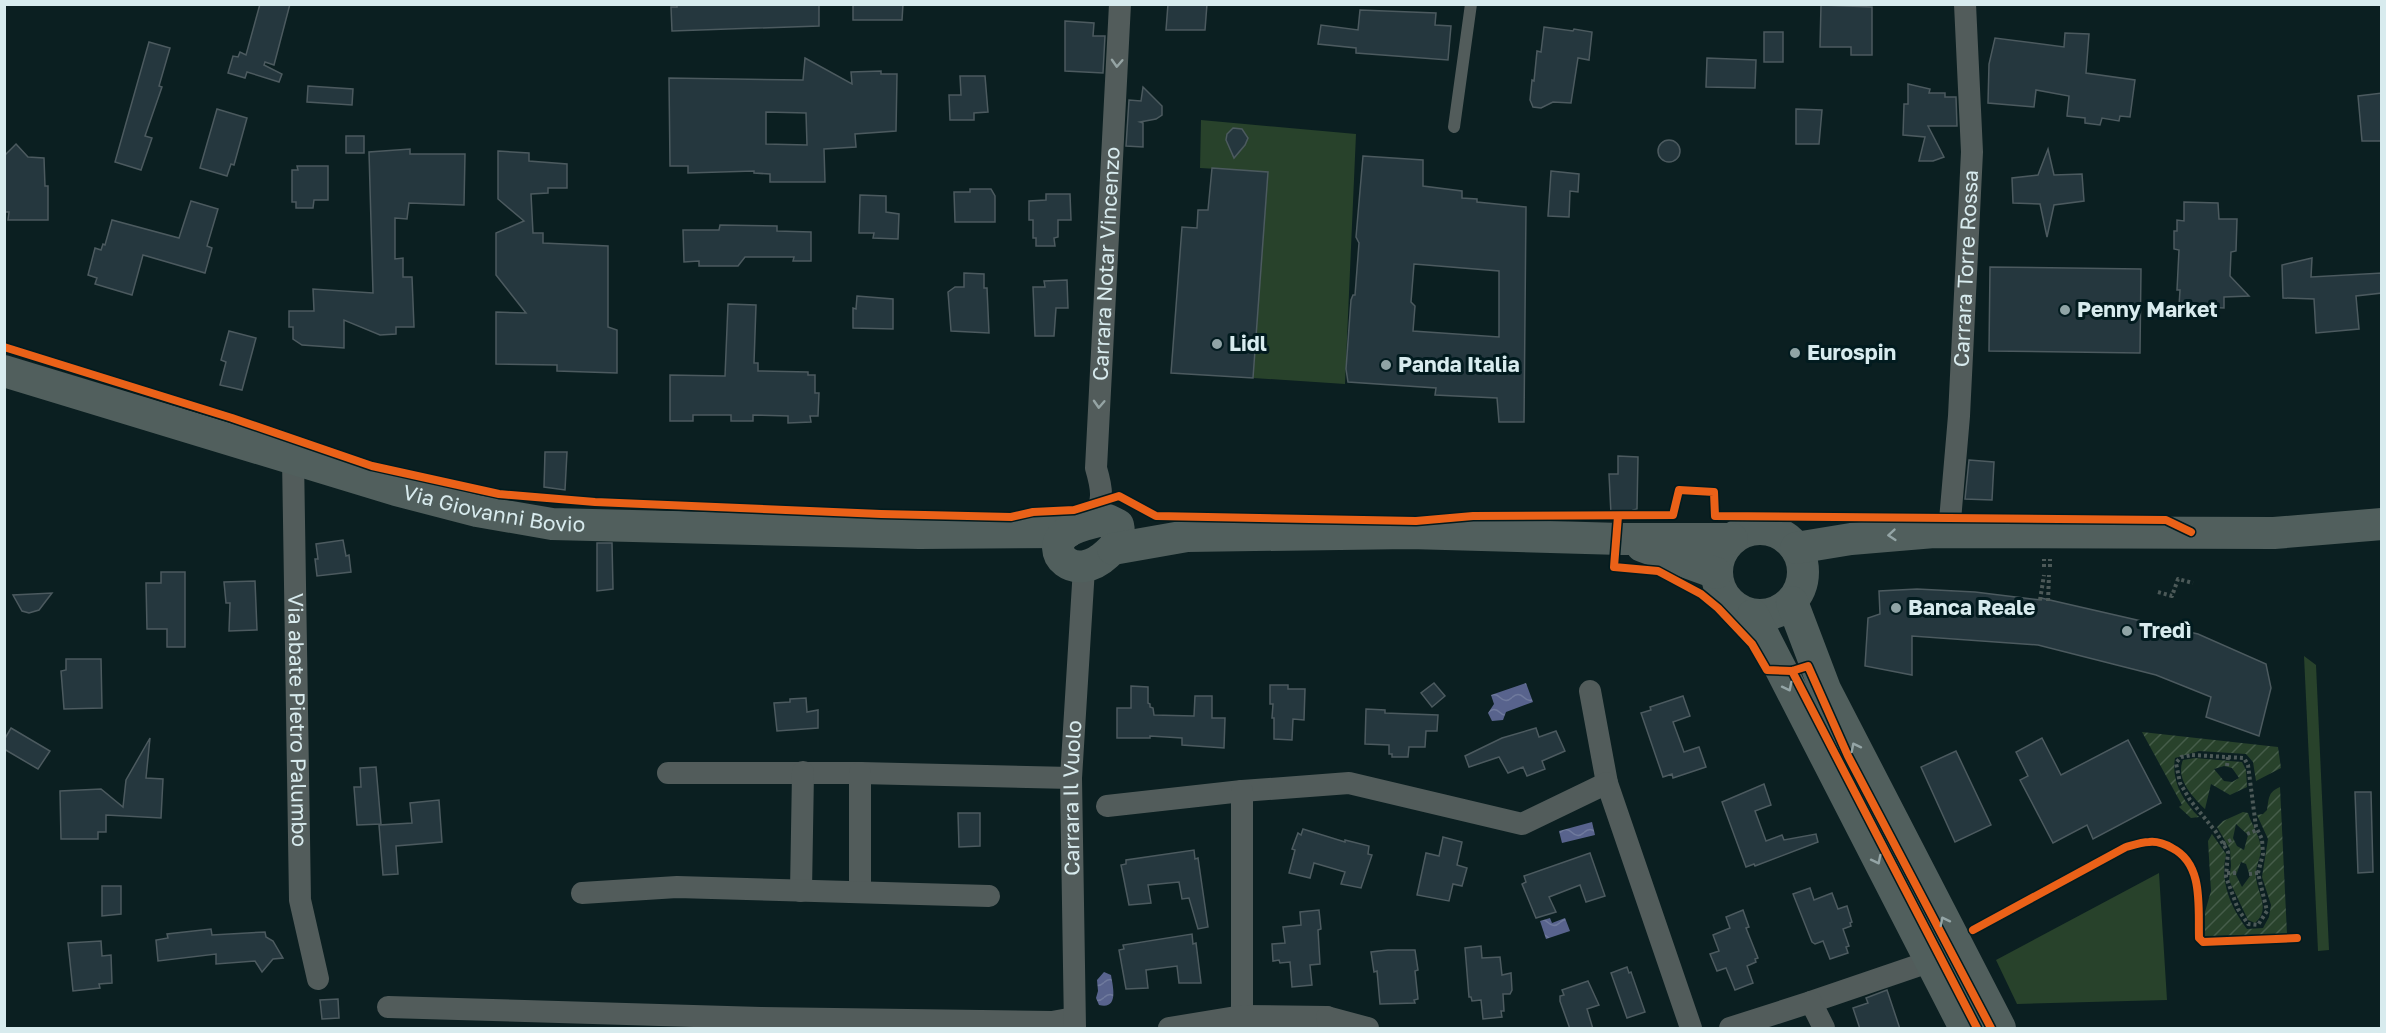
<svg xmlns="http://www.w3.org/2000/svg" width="2386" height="1033" font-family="'Golos Text',sans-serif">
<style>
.grass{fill:#28422b}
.garden{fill:url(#garden-furrows);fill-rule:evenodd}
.water{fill:url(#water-waves)}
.building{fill:#25373e;stroke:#4c5a5f;stroke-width:1.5;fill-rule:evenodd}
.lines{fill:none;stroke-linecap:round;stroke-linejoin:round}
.path{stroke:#4c5958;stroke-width:4;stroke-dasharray:3 3;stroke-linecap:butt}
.lane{stroke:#525c5b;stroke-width:12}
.street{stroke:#525c5b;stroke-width:22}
.secondary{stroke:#515f5d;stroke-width:32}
.cycleway-casing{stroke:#021b1f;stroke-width:11}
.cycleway{stroke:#ea6118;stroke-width:8}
.oneway{stroke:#95a4a4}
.oneway2{stroke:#94a5a6}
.poi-dot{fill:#90a4a6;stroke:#021b1f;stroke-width:2}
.labels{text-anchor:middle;stroke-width:6;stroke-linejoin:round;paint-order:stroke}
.street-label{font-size:21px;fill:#d8ebee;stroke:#021b1f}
.poi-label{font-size:21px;font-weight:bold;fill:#d8ebee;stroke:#021b1f;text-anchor:start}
</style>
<defs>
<pattern id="garden-furrows" width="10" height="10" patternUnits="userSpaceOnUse" patternTransform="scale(1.5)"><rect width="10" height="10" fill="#28422b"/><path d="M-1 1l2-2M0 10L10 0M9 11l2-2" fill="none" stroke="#465d4a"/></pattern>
<pattern id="water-waves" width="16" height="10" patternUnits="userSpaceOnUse" patternTransform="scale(1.5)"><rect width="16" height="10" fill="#58638d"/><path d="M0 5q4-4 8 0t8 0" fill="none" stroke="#6f7a9d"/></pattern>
</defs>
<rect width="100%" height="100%" fill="#0b1f21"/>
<!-- grass -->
<g class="grass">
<path d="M1201,120L1356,134L1345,384L1253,378L1268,172L1200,168Z"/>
<path d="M2304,656L2316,665L2329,950L2318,951Z"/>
<path d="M2159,873L2167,1000L2017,1004L1996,960Z"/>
</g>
<!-- garden -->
<g class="garden">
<path d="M2142,732L2278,747L2281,768L2256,781L2253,762L2246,754L2199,751L2175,758C2171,781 2183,801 2199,817L2191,818L2179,807L2182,805Z"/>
<path d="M2195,758L2242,762L2246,770L2247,787L2230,795L2211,784L2205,809C2193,797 2175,779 2183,760ZM2224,766L2232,768L2239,778L2232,782L2224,781L2214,769Z"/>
<path d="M2280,787L2287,934L2205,936V912L2211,891L2208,841L2212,834L2226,854C2220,882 2230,906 2247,929L2263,928L2269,917L2271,905L2262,877L2268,839L2257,815L2263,814L2267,810C2269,798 2268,792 2280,787Z"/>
<path d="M2243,812L2248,813C2251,823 2258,833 2260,843C2264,854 2255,864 2256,875C2256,892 2272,909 2255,923L2248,920L2229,880L2231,866L2230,849L2217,827L2223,821ZM2236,824L2248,835L2244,850L2237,846L2233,838ZM2241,862L2246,864L2250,876L2242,887L2236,875Z"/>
</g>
<!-- water -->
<g class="water">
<path d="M1526,683L1533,702L1506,712L1503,720L1492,721L1488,713L1494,704L1491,695Z"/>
<path d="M1592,822L1595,835L1562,843L1559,831Z"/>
<path d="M1550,918L1552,923L1565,918L1570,931L1546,939L1540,921Z"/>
<path d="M1104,972L1111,975C1113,987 1119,1010 1099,1005L1096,998L1098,991L1097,980Z"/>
</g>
<!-- building -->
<g class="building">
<path d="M260,4H290L274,65L265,62L264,65L282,74L279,82L247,72L245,78L228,73L233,56L238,57L240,52L246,55Z"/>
<path d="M677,4H819V26L672,31L671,7H677Z"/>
<path d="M853,4H903L902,20H853Z"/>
<path d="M1168,4H1207L1205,30H1166Z"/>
<path d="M1821,5L1872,7V55H1851V47H1820Z"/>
<path d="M1360,10L1436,13L1435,25L1451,26L1448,60L1356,53V48L1318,44L1321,25L1358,30Z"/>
<path d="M1065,21L1094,23L1093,36H1105L1103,73L1065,71Z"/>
<path d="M1544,27L1573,31L1574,29L1592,32L1589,60L1578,58L1571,103L1553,102L1541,108L1533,107L1530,100L1532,80L1534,81L1537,51L1541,52Z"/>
<rect x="1764" y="32" width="19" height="30"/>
<path d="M2065,33L2089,34L2086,73L2135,80L2130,117L2120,116L2119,121L2102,118L2100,125L2085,123V118L2067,116L2069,96L2036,90L2034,107L1988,103L1989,64L1995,38L2064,47Z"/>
<path d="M149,42L170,48L159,86L162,87L145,136L152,138L141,170L115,162Z"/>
<path d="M805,58L852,84L851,72L881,71V74H897L896,131L855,134L856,147L824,149L825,182H770V174L754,173V171L688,173V166H670L669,78L803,80ZM766,112L806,113L807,145L766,144Z"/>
<path d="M1707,58L1756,60L1755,88L1706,87Z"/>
<path d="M960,76H985L988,112L974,113V120H950L949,95H961Z"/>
<path d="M1908,84L1930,89L1929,93H1945V97H1956L1957,126H1928L1944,157L1933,161H1919L1925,137L1903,135L1904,104H1908Z"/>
<path d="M308,86L353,89L352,105L307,102Z"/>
<path d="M1143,87L1162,106V115L1156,119L1140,122L1143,123V147L1126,146L1129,100L1141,101Z"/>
<path d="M2382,93V141H2362L2358,96Z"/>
<path d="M217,109L247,118L234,165L231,164L227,176L200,168Z"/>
<path d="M1796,109L1822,110L1819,144H1796Z"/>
<path d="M1233,128L1242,129L1248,138L1245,145L1234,158L1226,140L1227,134Z"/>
<rect x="346" y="136" width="18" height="17"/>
<circle cx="1669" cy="151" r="11"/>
<path d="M16,144L28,157L44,158L45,186H48V220H8L9,212H4V156Z"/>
<path d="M410,149V154H465L464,205L409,203L407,219L395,218V259L403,258V277H412L414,327H396V334L380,335L344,320V348L302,345L293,339V327H289V311H314L313,289L373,293L369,152Z"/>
<path d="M2048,149L2054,175L2082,174L2084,201L2054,205L2047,237L2040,204L2013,203L2012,178L2038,175Z"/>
<path d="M498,151L529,153V161L567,164V188H548V193L531,194L533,233H543V243L608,246V327L617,330V373L557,371V365L496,364V312L526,313L496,275V233L524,221L498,199Z"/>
<path d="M1363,156L1423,160V186L1462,191V198L1477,199V202L1526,207L1524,422H1499L1497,398L1435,395L1436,388L1348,382L1346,369L1351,300L1353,295H1355L1359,243L1356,237ZM1414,264L1499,271V337L1413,331L1415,306L1411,302Z"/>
<path d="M297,166H328V200H314L313,208H296V202H292V170H298Z"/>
<path d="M1212,168L1268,172L1253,378L1171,373L1182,227L1197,228L1198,210H1208Z"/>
<path d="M1551,171L1579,174L1578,192L1570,191L1569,217L1548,216Z"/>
<path d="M970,189H991L995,196V222H955L954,192H970Z"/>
<path d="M1046,194H1070L1071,220H1058V237L1054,238L1055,246H1036V238H1033V220H1029V201L1046,200Z"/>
<path d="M860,195L886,196V212L899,214L898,239L873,238L874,233H859Z"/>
<path d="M191,201L218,209L207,246L212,248L205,273L143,255L132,295L95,284L97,278L88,275L95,248L101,250L103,244L105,245L112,220L179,238Z"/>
<path d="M2184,202L2218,203L2219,219H2237L2236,251L2231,252L2230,276L2249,296L2224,297V308L2179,306L2180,290H2177L2179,250L2174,249V231H2177V220L2184,221Z"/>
<path d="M720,225L777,226V231L811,232V261H793L794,257H745L738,266H699V261L684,262L683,230H719Z"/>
<path d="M2312,258L2311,277L2382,273V293L2356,296L2359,329L2316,333L2314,299L2283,298L2282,265Z"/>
<path d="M1990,267L2141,269L2140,353L1989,351Z"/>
<path d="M964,273L984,274V288H987L989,333L951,331L948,292L955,287H964Z"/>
<path d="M1067,280L1068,308H1056L1054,336H1035L1033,287H1045L1044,281Z"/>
<path d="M857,296L893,299V329L853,328V308L856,309Z"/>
<path d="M728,304L756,305L754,363H758V371L808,372V375H815V393H819L818,416H810L811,422L788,423V416L753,415V421H731V415H693V421H670V375L725,376Z"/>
<path d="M229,331L256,338L242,390L220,385L226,362L221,360Z"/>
<path d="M545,452H567L565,490L544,487Z"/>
<path d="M1618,456L1638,457L1637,509L1633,510L1634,515L1611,514L1609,474H1618Z"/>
<path d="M1969,460L1994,462L1992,500L1965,499Z"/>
<path d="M343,540L346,556L349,555L351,572L317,576L315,559H318L316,544Z"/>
<path d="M597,543H612L613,589L597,591Z"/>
<path d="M161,572H185V647H167V629H147L146,583H161Z"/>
<path d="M255,581L257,630L229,631L230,603H226L224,582Z"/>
<path d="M1917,589L1975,592L2041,600V598L2198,634L2266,664L2271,688L2259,736L2206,717L2211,697L2156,675L2038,645L1912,636V675L1865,666L1868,618L1880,614L1879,591Z"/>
<path d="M52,593L39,610L29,613L22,611L13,595Z"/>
<path d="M66,659H101L102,708L64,709L61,671L66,670Z"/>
<path d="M1434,683L1445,696L1432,707L1421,693Z"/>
<path d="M1270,685H1288V689H1305L1304,720L1293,719L1292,740L1274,739V718H1272L1273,704H1270Z"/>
<path d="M1131,686L1148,687V703L1150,704V707L1153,708L1154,715L1194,716L1195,696H1212V718H1225L1224,748L1182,745V738L1150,736V738H1117V708H1131Z"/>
<path d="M1683,696L1690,716L1673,722L1684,752L1699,747L1706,767L1673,778L1672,774L1663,777L1641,713L1651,710L1650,707Z"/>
<path d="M806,698L807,712L818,710V728L777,731L774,703L790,702V699Z"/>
<path d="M1366,709L1385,710V713L1438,715L1437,731H1426L1425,747H1409L1408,757H1392V754H1389V745L1365,744Z"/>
<path d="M11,728L50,751L38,769L4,749V740Z"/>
<path d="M1536,728L1539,737L1556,731L1565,751L1542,761L1545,769L1527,776L1523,767L1508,773L1499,757L1469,767L1465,756L1502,738Z"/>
<path d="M150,738L146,778L163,779L161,818L106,815V832H98V839H61L60,791L101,789L123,807L126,780Z"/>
<path d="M2042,738L2061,775L2128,740L2161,803L2093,839L2087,825L2053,843L2020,780L2028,776L2016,752Z"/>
<path d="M1956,751L1991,825L1955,842L1921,767Z"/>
<path d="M376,767L381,824L357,825L354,787H361L360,768Z"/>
<path d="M1764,784L1771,805L1755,811L1766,841L1782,835L1784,840L1816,834L1818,842L1755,866L1754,864L1746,867L1722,802Z"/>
<path d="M2355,792H2371L2373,872L2358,873Z"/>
<path d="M439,800L442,842L396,846L398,874L383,875L379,825L412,823L410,803Z"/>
<path d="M958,813H980V846L959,847Z"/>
<path d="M1303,829L1345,842V840L1369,846L1368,854L1372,855L1361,888L1341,884L1345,872L1314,863L1310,878L1289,873L1295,850L1292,849L1298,833L1301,835Z"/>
<path d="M1443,837L1462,842L1457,865L1467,868L1462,886L1453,884L1449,901L1417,895L1426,853L1439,856Z"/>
<path d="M1194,850L1195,859L1198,858L1208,927L1198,929L1189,898L1182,899L1179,882L1148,885L1151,903L1129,905L1121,865L1126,864V860Z"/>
<path d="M1590,853L1605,896L1586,902L1580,885L1549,897L1556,912L1536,918L1522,884L1526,882L1524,876Z"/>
<path d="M102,886H121V914L102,916Z"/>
<path d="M1810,888L1814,900L1832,893L1838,909L1847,906L1852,922L1850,923L1851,926L1843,929L1849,946L1846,947L1848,953L1830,959L1823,941L1815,944L1812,942L1793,894Z"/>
<path d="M1319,910L1321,929L1318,930L1320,964L1310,965L1312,985L1292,987L1290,962L1280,963L1279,960L1273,961L1272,944L1285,943L1283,927L1301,925L1300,912Z"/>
<path d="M1743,910L1749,927L1746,928L1758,958L1755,959L1756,962L1747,966L1753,983L1735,990L1726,968L1717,971L1710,954L1719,951L1713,935L1730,928L1726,917Z"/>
<path d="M211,929L212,935L265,932L266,937L273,941L283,958L273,959L262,972L255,961L216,964V954L158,961L156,940L168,938L167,934Z"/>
<path d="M1192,934L1193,944L1196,943L1201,983H1179L1177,966L1146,970L1148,988L1126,989L1119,950L1124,949L1123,945Z"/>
<path d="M101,941L102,956L111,955L112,983L99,984L100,988L73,991L68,943Z"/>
<path d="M1481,946L1482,958L1500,957L1502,975L1511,973L1512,990L1510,994H1503L1504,1011H1501L1502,1017L1483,1019L1481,1000L1472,1001L1471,997H1469L1465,948Z"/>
<path d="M1388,950H1415L1418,970L1415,971L1418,999L1414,1000L1415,1003L1380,1004L1377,971L1374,972L1371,952Z"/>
<path d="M1627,967L1629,973L1631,972L1645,1012L1627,1018L1611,973Z"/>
<path d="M1588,981L1599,1005L1587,1009L1593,1029H1570L1560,1001V996L1564,995L1562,990Z"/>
<path d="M1887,990L1900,1029H1860L1853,1008L1868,1003L1866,998Z"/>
<path d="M338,999L339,1018L322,1019L320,1000Z"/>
</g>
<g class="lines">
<!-- path -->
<g class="path">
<path d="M2044,567V559"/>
<path d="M2050,567V559"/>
<path d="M2158,592L2172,596L2178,579L2193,583"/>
<path d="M2040,600L2044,575"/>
<path d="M2048,601L2049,575"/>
<path d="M2192,755L2244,758L2248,765L2256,827L2262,839L2263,854L2258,873L2267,911L2258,925L2248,924L2238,909L2226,877L2228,852L2216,832L2190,800L2180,783L2176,763L2181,757Z"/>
<path d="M2227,766L2228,757"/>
<path d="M2247,834L2257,830"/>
<path d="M2223,844L2233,839"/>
<path d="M2227,873H2237"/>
<path d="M2249,874L2258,873"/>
</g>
<!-- lane -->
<path class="lane" d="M1454,127L1471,4"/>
<!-- street -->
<g class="street">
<path id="s1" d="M293,458L300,900L318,979"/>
<path id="s2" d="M1094,522C1103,499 1103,492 1096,468L1120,4"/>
<path id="s3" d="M1949,532L1959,416L1972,152L1965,4"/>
<path d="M1590,691L1607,783"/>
<path d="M668,773H860L1071,778"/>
<path d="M1107,806L1242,791L1349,783L1522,824L1607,783L1691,1028"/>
<path d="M801,891L803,772"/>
<path d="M860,892V773"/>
<path d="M582,893L677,887L989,896"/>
<path d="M1811,1002L1943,957"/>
<path d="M388,1007L761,1018L1052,1022L1074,1018"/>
<path d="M1242,1016V791"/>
<path id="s4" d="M1075,1028L1071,778L1084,568"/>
<path d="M1169,1028L1242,1016L1327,1017"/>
<path d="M1329,1028L1327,1017L1368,1028"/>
<path d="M1730,1028L1811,1002L1824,1028"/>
</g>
<!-- secondary -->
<g class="secondary">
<path id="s5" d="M4,371L396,490L477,511L552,524L919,533L1068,532"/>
<path d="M1102,520H1108L1118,525C1121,538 1116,546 1107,554C1074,585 1043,551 1066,533C1075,526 1091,523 1102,520Z"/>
<circle cx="1760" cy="572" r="43"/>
<path d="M1642,546L1716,573"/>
<path d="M1796,548L1851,539L1934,532L2274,533L2382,524"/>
<path d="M1113,549L1187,536L1410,533L1621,539H1732"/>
<path d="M1792,602L1825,689L2000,1028"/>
<path d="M1753,615L1965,1028"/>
</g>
<!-- cycleway casing -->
<g class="cycleway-casing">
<g id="cycleway">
<path d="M4,347L232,418L372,466L499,494L595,502L881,514L1011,517L1033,512L1074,510L1119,496L1156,516L1416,521L1473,516L1673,515L1679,490L1714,492L1715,516L2166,520L2191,532"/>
<path d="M1618,516L1614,567L1658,571L1701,594L1718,608L1752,644L1767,670L1792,671L1808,666L1848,756L1991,1028"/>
<path d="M1792,671L1977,1028"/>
<path d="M1973,930L2126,847C2133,845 2142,842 2149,842C2157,841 2165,844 2172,848C2204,864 2198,907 2199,938L2203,942L2297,938"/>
</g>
</g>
<!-- cycleway -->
<use href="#cycleway" class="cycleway"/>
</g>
<!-- one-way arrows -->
<defs><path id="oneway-chevron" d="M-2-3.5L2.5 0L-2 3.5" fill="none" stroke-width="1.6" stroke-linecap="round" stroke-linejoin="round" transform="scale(1.5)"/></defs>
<g class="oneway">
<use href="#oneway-chevron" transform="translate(1117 63) rotate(93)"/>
<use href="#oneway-chevron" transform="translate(1099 404) rotate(93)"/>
</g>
<g class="oneway2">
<use href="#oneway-chevron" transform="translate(1892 535) rotate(175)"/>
<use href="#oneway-chevron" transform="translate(1788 687) rotate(63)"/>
<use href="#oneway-chevron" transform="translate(1855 747) rotate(-117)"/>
<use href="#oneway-chevron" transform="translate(1877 860) rotate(63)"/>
<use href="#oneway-chevron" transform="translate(1944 921) rotate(-117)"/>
</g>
<!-- markers -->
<g class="poi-dot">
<circle cx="2065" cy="310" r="6"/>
<circle cx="1217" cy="344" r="6"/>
<circle cx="1795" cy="353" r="6"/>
<circle cx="1386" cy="365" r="6"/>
<circle cx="1896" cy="608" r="6"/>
<circle cx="2127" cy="631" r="6"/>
</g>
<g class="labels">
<!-- street labels -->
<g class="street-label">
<text dy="7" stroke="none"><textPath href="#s2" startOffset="260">Carrara Notar Vincenzo</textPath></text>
<text dy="7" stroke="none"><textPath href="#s3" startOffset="264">Carrara Torre Rossa</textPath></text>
<text dy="7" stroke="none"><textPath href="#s5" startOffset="510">Via Giovanni Bovio</textPath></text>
<text dy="7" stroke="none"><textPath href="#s1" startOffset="262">Via abate Pietro Palumbo</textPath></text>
<text dy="7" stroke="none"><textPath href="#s4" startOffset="230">Carrara Il Vuolo</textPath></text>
</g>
<!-- poi labels -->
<g class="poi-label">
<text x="2077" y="317">Penny Market</text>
<text x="1229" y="351">Lidl</text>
<text x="1807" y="360">Eurospin</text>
<text x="1398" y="372">Panda Italia</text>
<text x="1908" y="615">Banca Reale</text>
<text x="2139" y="638">Tredì</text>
</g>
</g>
<!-- border -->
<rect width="2386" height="1033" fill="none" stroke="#d8ebee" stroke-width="12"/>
</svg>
